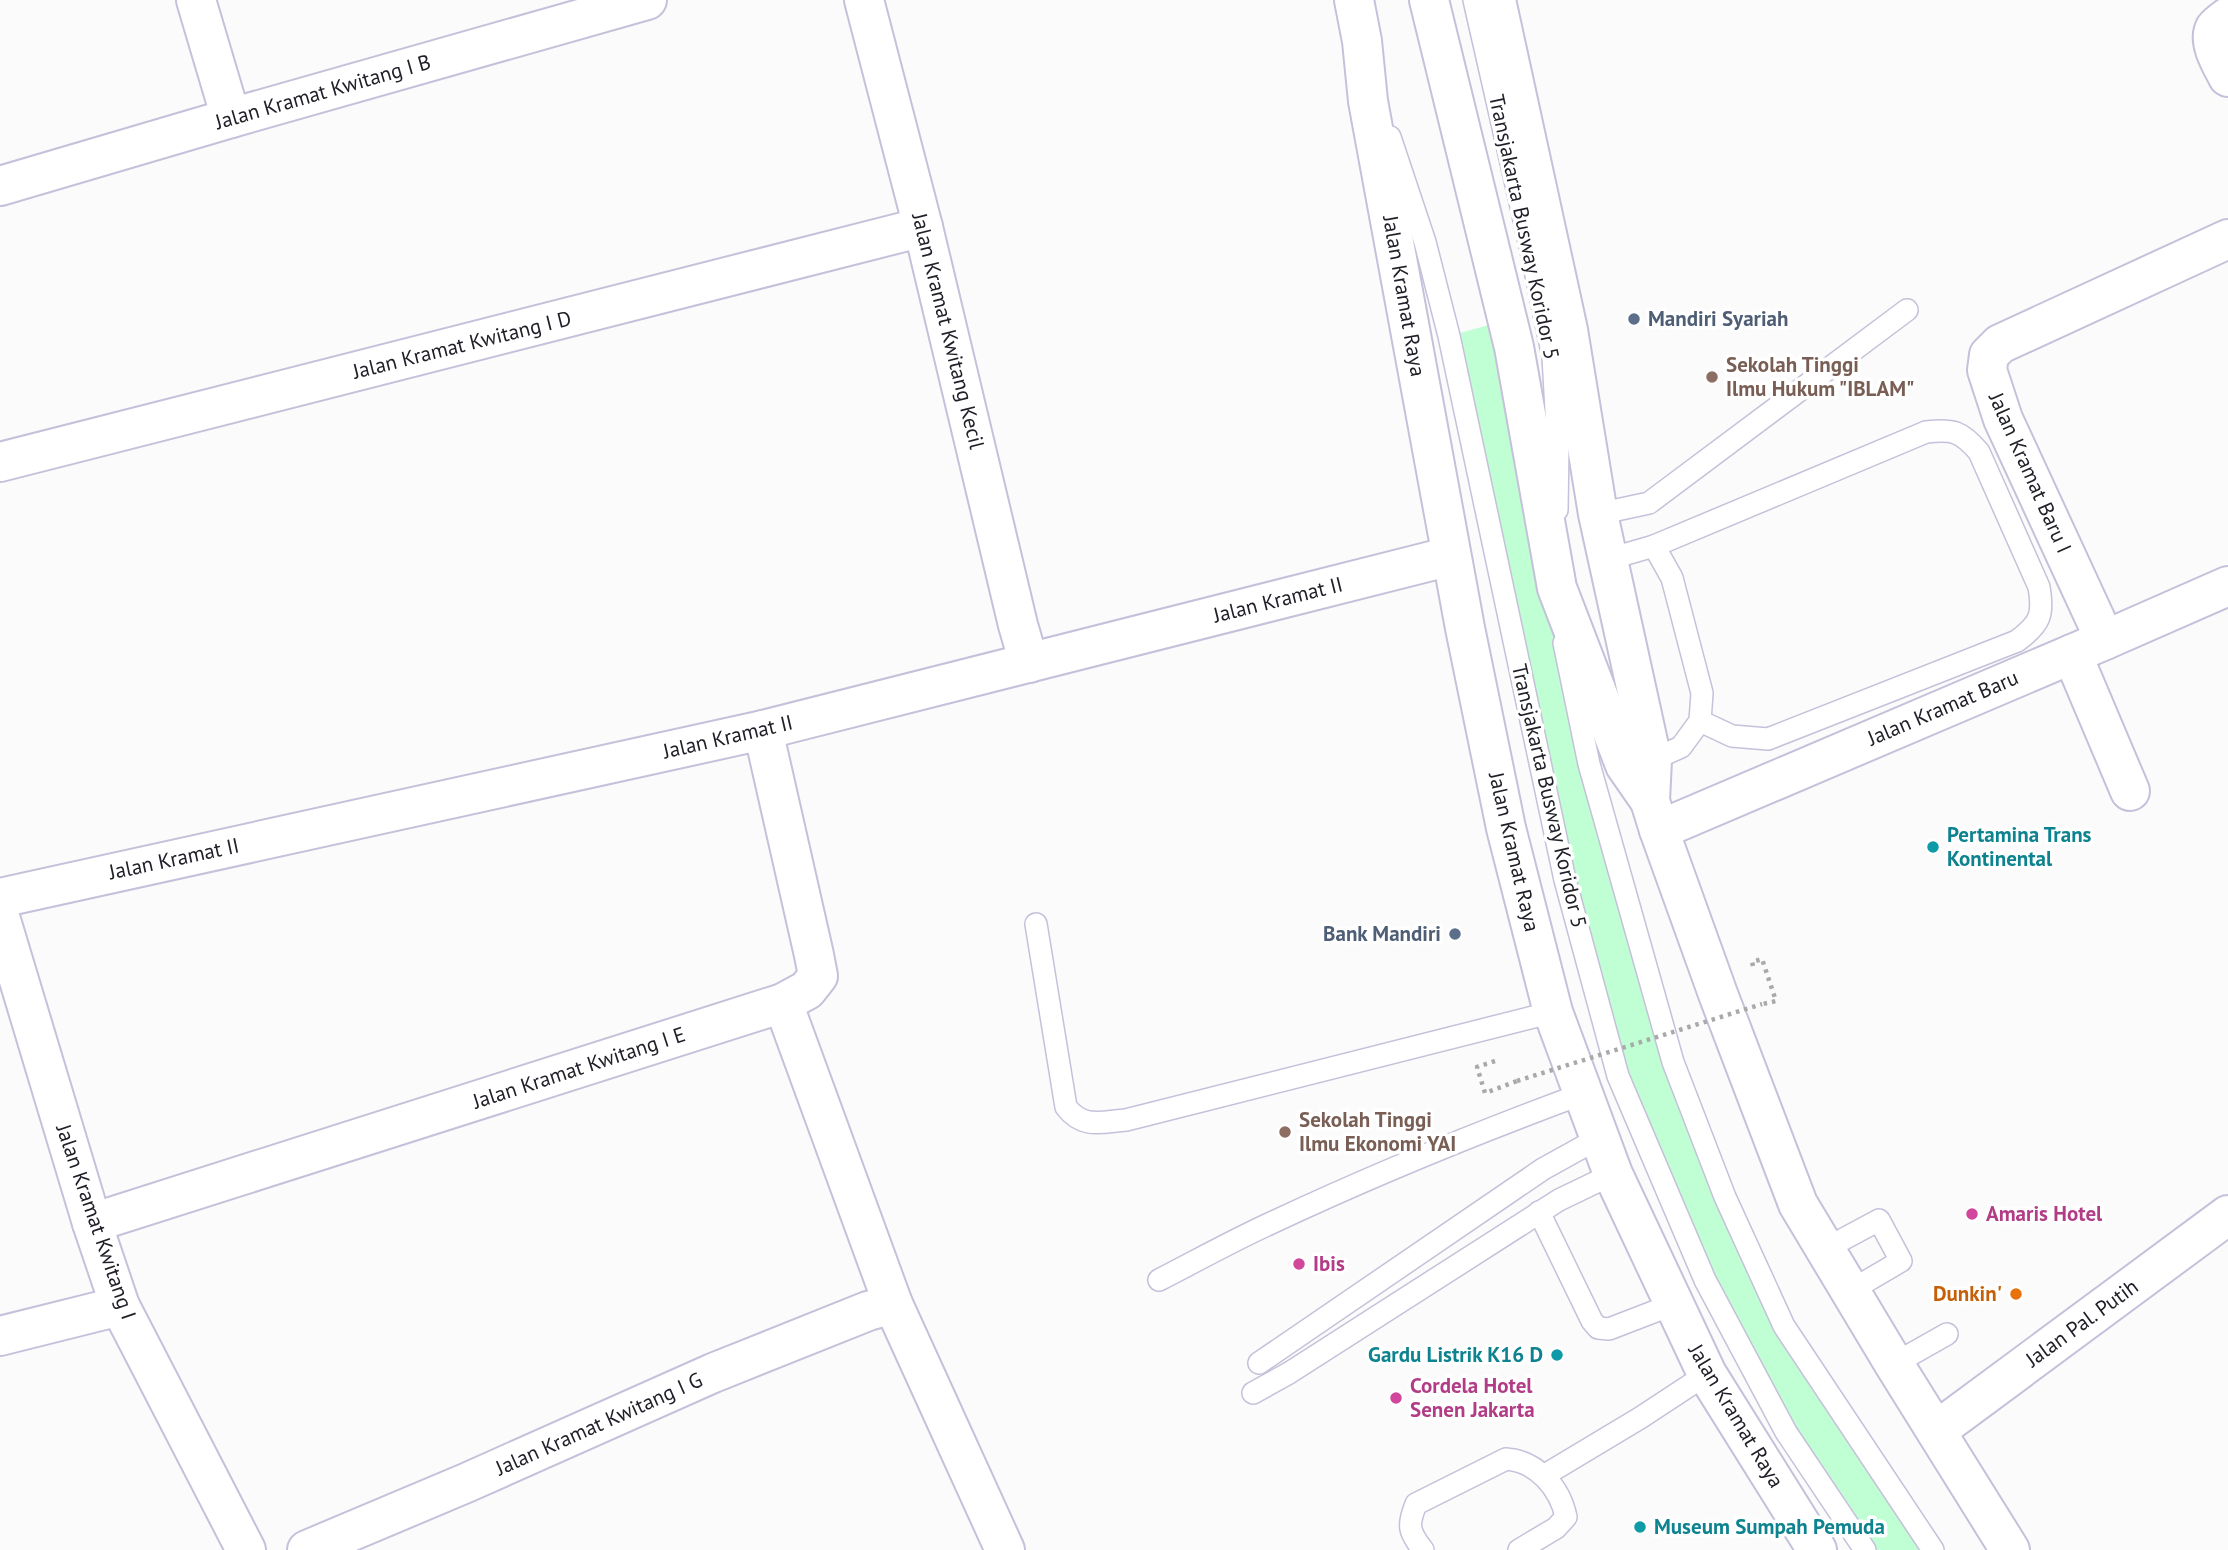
<svg xmlns="http://www.w3.org/2000/svg" width="2228" height="1550" font-family="'PT Sans',sans-serif">
<style>
.green{fill:#c0fed4}
.lines{fill:none;stroke-linecap:round;stroke-linejoin:round}
.service-casing{stroke:#c5c1da;stroke-width:24}
.minor-casing{stroke:#c5c1da;stroke-width:42}
.tertiary-casing{stroke:#c5c1da;stroke-width:42}
.primary-casing{stroke:#c5c1da;stroke-width:42}
.path{stroke:#a9a9ac;stroke-width:4.5;stroke-dasharray:3.5 5;stroke-linecap:butt}
.service{stroke:#fff;stroke-width:21}
.minor{stroke:#fff;stroke-width:38}
.tertiary{stroke:#fff;stroke-width:38}
.primary{stroke:#fff;stroke-width:38}
.path-bridge{stroke:#a9a9ac;stroke-width:4.5;stroke-dasharray:3.5 5;stroke-linecap:butt}
.service-dot{fill:#5c6f8a;stroke:#fff;stroke-width:2.5}
.education-dot{fill:#8d6e63;stroke:#fff;stroke-width:2.5}
.culture-dot{fill:#0f9aa8;stroke:#fff;stroke-width:2.5}
.hotel-dot{fill:#d1479c;stroke:#fff;stroke-width:2.5}
.food-dot{fill:#e8710a;stroke:#fff;stroke-width:2.5}
.labels{text-anchor:middle;stroke-width:7;stroke-linejoin:round;paint-order:stroke}
.street-label{font-size:21px;fill:#212029;stroke:#fff}
.service-label{font-size:21px;font-weight:bold;fill:#4e5e75;stroke:#fff;text-anchor:start}
.education-label{font-size:21px;font-weight:bold;fill:#785e54;stroke:#fff;text-anchor:start}
.culture-label{font-size:21px;font-weight:bold;fill:#0d838f;stroke:#fff;text-anchor:start}
.hotel-label{font-size:21px;font-weight:bold;fill:#b23c85;stroke:#fff;text-anchor:start}
.food-label{font-size:21px;font-weight:bold;fill:#c56008;stroke:#fff;text-anchor:end}
</style>
<rect width="100%" height="100%" fill="#fbfbfb"/>
<!-- green -->
<path class="green" d="M1507,320L1557,588L1668,1044L1791,1336L1933,1550H1866L1773,1407L1618,1076L1449,336Z"/>
<g class="lines">
<!-- service casing -->
<g class="service-casing">
<g id="service">
<path d="M1474,0L1530,246L1553,357L1558,446L1557,510"/>
<path d="M1390,137L1425,242L1449,336L1565,880L1618,1076L1705,1280L1786,1432L1865,1550"/>
<path d="M1598,514L1649,503L1907,310"/>
<path d="M1609,559L1654,546L1926,432C1953,429 1961,431 1979,452L2039,587C2044,615 2040,624 2017,641L1768,739L1732,736L1700,721"/>
<path d="M1564,643L1589,764L1673,1062L1725,1197L1784,1326L1933,1550"/>
<path d="M1652,760L1681,747L1700,721L1702,693L1672,578L1654,546"/>
<path d="M1036,924L1066,1107C1083,1129 1101,1122 1126,1120L1553,1012"/>
<path d="M1539,1212L1592,1321L1598,1328L1609,1329L1674,1304"/>
<path d="M1825,1249L1879,1220L1901,1261L1850,1291"/>
<path d="M1159,1280C1196,1261 1232,1241 1269,1224C1371,1176 1476,1133 1582,1094"/>
<path d="M1259,1363L1543,1169L1599,1138"/>
<path d="M1894,1364L1947,1334"/>
<path d="M1253,1393L1289,1373L1559,1200L1613,1174"/>
<path d="M1545,1475L1640,1418L1707,1374"/>
<path d="M1423,1550C1409,1532 1407,1526 1416,1504L1506,1459C1537,1461 1560,1488 1566,1517L1556,1528L1519,1550"/>
</g>
</g>
<!-- minor casing -->
<g class="minor-casing">
<g id="minor">
<path d="M196,0L231,118"/>
<path d="M864,0L923,227L1018,625L1029,663"/>
<path d="M2228,17C2224,20 2218,24 2215,28C2207,42 2222,65 2228,77"/>
<path d="M0,186L231,118L647,0"/>
<path d="M0,462L923,227"/>
<path d="M2105,640L2003,419L1987,370L1989,355L2000,344L2228,239"/>
<path d="M2072,654L2130,791"/>
<path d="M1659,830L2105,640L2228,586"/>
<path d="M0,898L763,730L1451,556"/>
<path d="M0,917L92,1223L120,1306L246,1550"/>
<path d="M783,1003L893,1304L1005,1550"/>
<path d="M92,1223L783,1003L807,990L818,976L814,955L763,730"/>
<path d="M0,1336L120,1306"/>
<path d="M307,1550L466,1483L713,1373L868,1311L893,1304"/>
</g>
</g>
<!-- tertiary casing -->
<g class="tertiary-casing">
<path id="tertiary" d="M1936,1431L2228,1215"/>
</g>
<!-- primary casing -->
<g class="primary-casing">
<g id="primary">
<path d="M1354,0L1362,41L1368,101L1465,628L1506,828L1553,1012L1613,1174L1707,1374L1817,1550"/>
<path d="M1429,0L1514,347L1557,588L1625,765L1650,801"/>
<path d="M1496,0L1568,330L1598,514L1652,760L1650,801L1659,830L1718,994L1798,1204L1894,1364L2010,1550"/>
</g>
</g>
<!-- path -->
<g class="path">
<path d="M1753,966L1752,962L1762,959L1776,1001L1763,1004"/>
<path d="M1495,1061L1477,1067L1485,1093L1517,1081"/>
</g>
<!-- service -->
<use href="#service" class="service"/>
<!-- minor -->
<use href="#minor" class="minor"/>
<!-- tertiary -->
<use href="#tertiary" class="tertiary"/>
<!-- primary -->
<use href="#primary" class="primary"/>
<!-- path-bridge -->
<path class="path-bridge" d="M1517,1081L1762,1004"/>
</g>
<!-- markers -->
<g class="service-dot">
<circle cx="1634" cy="319" r="7"/>
<circle cx="1455" cy="934" r="7"/>
</g>
<g class="education-dot">
<circle cx="1712" cy="377" r="7"/>
<circle cx="1285" cy="1132" r="7"/>
</g>
<g class="culture-dot">
<circle cx="1933" cy="847" r="7"/>
<circle cx="1557" cy="1355" r="7"/>
<circle cx="1640" cy="1527" r="7"/>
</g>
<g class="hotel-dot">
<circle cx="1972" cy="1214" r="7"/>
<circle cx="1299" cy="1264" r="7"/>
<circle cx="1396" cy="1398" r="7"/>
</g>
<circle class="food-dot" cx="2016" cy="1294" r="7"/>
<g class="labels">
<!-- street labels -->
<g class="street-label">
<text transform="translate(323 92) rotate(-16)" y="7">Jalan Kramat Kwitang I B</text>
<text transform="translate(1524 227) rotate(78)" y="7">Transjakarta Busway Koridor 5</text>
<text transform="translate(1404 296) rotate(80)" y="7">Jalan Kramat Raya</text>
<text transform="translate(948 331) rotate(76)" y="7">Jalan Kramat Kwitang Kecil</text>
<text transform="translate(462 345) rotate(-14)" y="7">Jalan Kramat Kwitang I D</text>
<text transform="translate(2030 473) rotate(66)" y="7">Jalan Kramat Baru I</text>
<text transform="translate(1278 600) rotate(-14)" y="7">Jalan Kramat II</text>
<text transform="translate(1943 708) rotate(-23)" y="7">Jalan Kramat Baru</text>
<text transform="translate(728 737) rotate(-13)" y="7">Jalan Kramat II</text>
<text transform="translate(1549 796) rotate(77)" y="7">Transjakarta Busway Koridor 5</text>
<text transform="translate(1514 852) rotate(77)" y="7">Jalan Kramat Raya</text>
<text transform="translate(174 859) rotate(-12)" y="7">Jalan Kramat II</text>
<text transform="translate(579 1068) rotate(-18)" y="7">Jalan Kramat Kwitang I E</text>
<text transform="translate(96 1222) rotate(71)" y="7">Jalan Kramat Kwitang I</text>
<text transform="translate(2082 1323) rotate(-36)" y="7">Jalan Pal. Putih</text>
<text transform="translate(1736 1416) rotate(59)" y="7">Jalan Kramat Raya</text>
<text transform="translate(599 1424) rotate(-24)" y="7">Jalan Kramat Kwitang I G</text>
</g>
<!-- service labels -->
<g class="service-label">
<text x="1648" y="326">Mandiri Syariah</text>
<text x="1441" y="941" text-anchor="end">Bank Mandiri</text>
</g>
<!-- education labels -->
<g class="education-label">
<text x="1726" y="372">Sekolah Tinggi<tspan x="1726" dy="24">Ilmu Hukum "IBLAM"</tspan></text>
<text x="1299" y="1127">Sekolah Tinggi<tspan x="1299" dy="24">Ilmu Ekonomi YAI</tspan></text>
</g>
<!-- culture labels -->
<g class="culture-label">
<text x="1947" y="842">Pertamina Trans<tspan x="1947" dy="24">Kontinental</tspan></text>
<text x="1543" y="1362" text-anchor="end">Gardu Listrik K16 D</text>
<text x="1654" y="1534">Museum Sumpah Pemuda</text>
</g>
<!-- hotel labels -->
<g class="hotel-label">
<text x="1986" y="1221">Amaris Hotel</text>
<text x="1313" y="1271">Ibis</text>
<text x="1410" y="1393">Cordela Hotel<tspan x="1410" dy="24">Senen Jakarta</tspan></text>
</g>
<!-- food labels -->
<g class="food-label">
<text x="2002" y="1301">Dunkin'</text>
</g>
</g>
</svg>
